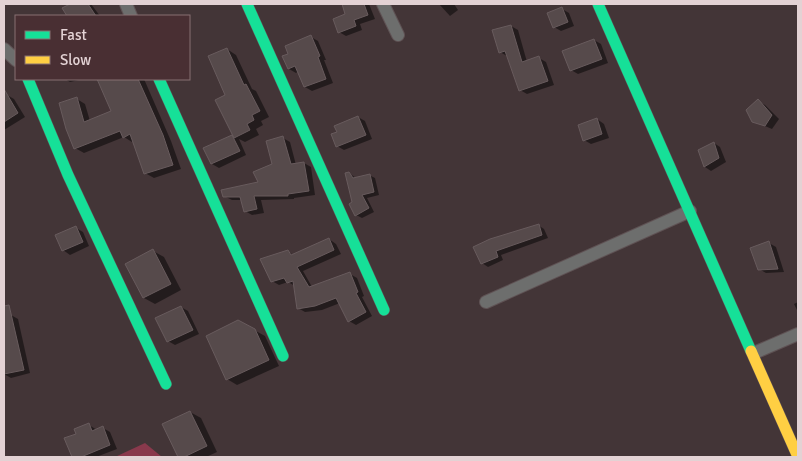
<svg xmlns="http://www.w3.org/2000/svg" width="802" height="461" font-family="Signika,sans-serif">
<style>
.forest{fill:#89394c}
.shadow{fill:#0007}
.building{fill:#564a4b;stroke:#685b5d}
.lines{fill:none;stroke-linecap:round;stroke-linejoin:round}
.street-casing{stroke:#5f5254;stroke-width:14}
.fast-casing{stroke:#5f5254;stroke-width:12}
.slow-casing{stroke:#5f5254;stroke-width:12}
.street{stroke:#6d6e6d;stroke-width:12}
.fast{stroke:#16e098;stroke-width:11}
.slow{stroke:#ffcf43;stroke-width:11}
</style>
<rect width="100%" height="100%" fill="#433537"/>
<!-- forest -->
<path class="forest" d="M145,443L162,457H115Z"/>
<!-- shadow -->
<g class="shadow">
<path d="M72,4H91L100,16H77L70,5Z"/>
<path d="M343,4H369L375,19L360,24L362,30L346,36L339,32L347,14Z"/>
<path d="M439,4H454L458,10L450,16Z"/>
<path d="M562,9L569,13L574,26L561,31L554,27Z"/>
<path d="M511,26L518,30L527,62L539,58L546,62L554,85L527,94L520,90L507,56L500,52Z"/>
<path d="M311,37L318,41L326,60H324L333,83L312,91L305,87L299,71L296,73L289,69L290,55Z"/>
<path d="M594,40L601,44L608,63L578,74L571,70Z"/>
<path d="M227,49L236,55L252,89L256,91L269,117L261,121L263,125L256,129L259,135L245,142L239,139L246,155L219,168L212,164L205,148L232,136L236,138L217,101L226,96Z"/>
<path d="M65,79H83L70,82Z"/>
<path d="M129,79H144L171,141L181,169L154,178L145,173L134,141L132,142L124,137L84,153L75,148L77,99L85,104L90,121L113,112L103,90Z"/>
<path d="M7,95L14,99L25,117L4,130V97Z"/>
<path d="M758,101L765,105L779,119L772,129L753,121Z"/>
<path d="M358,117L365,121L372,139L344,150L337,146L338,132Z"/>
<path d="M597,119L604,124L609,138L591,144L584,140Z"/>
<path d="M283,138L290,142L296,165L304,163L311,167L315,195L294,198V199L261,200L264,213L252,215L245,211L242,200H232L224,196L260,183L274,165Z"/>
<path d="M714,143L720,147L726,162L711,171L705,167Z"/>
<path d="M349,173L356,178L369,175L375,178L379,195L367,198L374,212L362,218L356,215Z"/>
<path d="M538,225L544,229L548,238L501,255L503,260L488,267L482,263L475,248Z"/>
<path d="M76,228L83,232L89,246L70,255L63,250L57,236Z"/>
<path d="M329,239L336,244L341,254L303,271L312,287L350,274L357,278L364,296L362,297L372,316L356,325L349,321L340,303L322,310L305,312L298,308L295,286L288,282L279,285L272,281L288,252L294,255Z"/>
<path d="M769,243L776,247L784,272L766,273L759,269Z"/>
<path d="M153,251L164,257L181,290L155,304L144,298L127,264Z"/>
<path d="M798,302V312L794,304Z"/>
<path d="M181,307L188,311L199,334L175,345L168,341Z"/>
<path d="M11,315L18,319L30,373L11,378L4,374V317Z"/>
<path d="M254,330L265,336L279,366L237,385L227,379Z"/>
<path d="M190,412L201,418L217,452L206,457H179L163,425Z"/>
<path d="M89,425L97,430L103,428L110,432L117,449L96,457H74L66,439L77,435Z"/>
</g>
<!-- building -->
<g class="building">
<path d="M70,4H88L96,16H67L62,8Z"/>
<path d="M342,4H364L368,15L354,20L356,26L338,33L333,19L345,14Z"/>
<path d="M562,7L568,22L553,28L547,13Z"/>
<path d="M511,25L522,62L539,56L548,81L519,91L505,51L499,53L492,30Z"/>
<path d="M311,35L320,56L318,57L326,79L304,87L295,66L288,69L282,56L288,54L285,46Z"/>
<path d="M594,39L602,59L570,71L562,51Z"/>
<path d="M227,48L244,85L246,84L260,111L252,115L254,120L247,124L250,130L234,138L215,100L225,95L208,56Z"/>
<path d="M97,79H138L163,135L173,165L144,174L130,134L123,138L120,131L74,149L66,129L59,103L77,97L84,122L111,111Z"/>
<path d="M4,89L18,113L4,122Z"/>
<path d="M758,99L772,115L765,126L752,122L746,110Z"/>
<path d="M358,116L366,135L336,147L331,134L337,132L334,126Z"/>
<path d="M597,118L602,134L583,141L578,125Z"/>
<path d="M232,135L240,151L211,164L203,148Z"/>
<path d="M283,136L291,164L304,162L309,191L288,194V196H254L257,209L244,212L240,197H223L221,190L258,182L253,172L272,164L266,141Z"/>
<path d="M714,142L719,158L704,167L698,150Z"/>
<path d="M349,172L353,178L370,174L374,192L362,195L369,208L355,216L349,204L352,202L345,173Z"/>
<path d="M539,224L542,235L496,251L498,257L481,264L473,247L490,239Z"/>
<path d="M76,226L83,242L62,251L55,235Z"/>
<path d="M329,238L334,250L297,267L309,287L350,272L358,292L356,293L366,312L348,322L336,298L315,306L297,309L293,281L287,283L284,278L271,282L260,259L288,250L291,255Z"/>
<path d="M769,241L778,269L758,270L750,248Z"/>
<path d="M153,249L171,284L143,298L125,264Z"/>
<path d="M9,305L24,370L4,374V306Z"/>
<path d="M181,306L193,330L167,342L155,318Z"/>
<path d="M238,320L255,329L269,360L226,380L206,336Z"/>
<path d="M190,411L207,446L184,457H178L162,424Z"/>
<path d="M89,423L92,431L103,426L110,445L81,457H72L64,438L76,434L74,429Z"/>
</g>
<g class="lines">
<!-- street casing -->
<g class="street-casing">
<g id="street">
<path d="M126,4L131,16"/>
<path d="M383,4L398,35"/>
<path d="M4,49L16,60"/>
<path d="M486,302L690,211"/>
<path d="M754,353L798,334"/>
</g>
</g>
<!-- fast casing -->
<g class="fast-casing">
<g id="fast">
<path d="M247,4L384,310"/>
<path d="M598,4L751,351"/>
<path d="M28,79L68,175L166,384"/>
<path d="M159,79L283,356"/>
</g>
</g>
<!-- slow casing -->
<g class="slow-casing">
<path id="slow" d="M751,351L798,457"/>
</g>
<!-- street -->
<use href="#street" class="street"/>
<!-- fast -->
<use href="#fast" class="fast"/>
<!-- slow -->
<use href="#slow" class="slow"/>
</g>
<!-- border -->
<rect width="802" height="461" fill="none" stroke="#e3d2d4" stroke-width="10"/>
<!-- legend -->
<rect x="15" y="15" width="175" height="65" fill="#492f33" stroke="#877073"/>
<rect x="25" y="31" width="25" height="8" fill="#16e098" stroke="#877073"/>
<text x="60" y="40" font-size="15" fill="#e3d2d4">Fast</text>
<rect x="25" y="56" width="25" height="8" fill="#ffcf43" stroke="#877073"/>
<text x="60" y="65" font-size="15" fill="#e3d2d4">Slow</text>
</svg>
